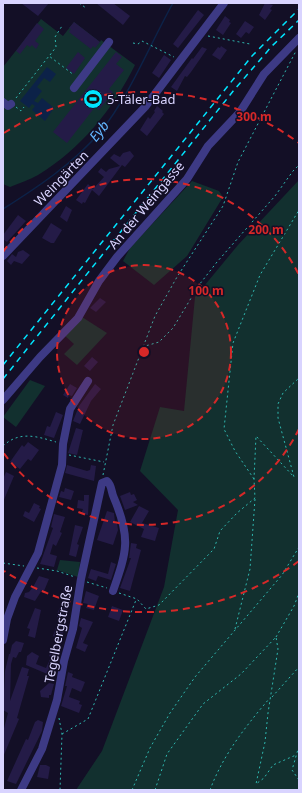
<svg xmlns="http://www.w3.org/2000/svg" width="302" height="793" font-family="'Noto Sans',sans-serif">
<style>
.green{fill:#12302f}
.water{fill:#0c2248}
.lines{fill:none;stroke-linecap:round;stroke-linejoin:round}
.stream{stroke:#0c2248;stroke-width:1.5}
.building{fill:#241b47}
.path{stroke:#2fb8b0;stroke-width:1;stroke-dasharray:2 3;stroke-linecap:butt}
.minor{stroke:#3d3a85;stroke-width:8}
.rail{stroke:#00e5ff;stroke-width:1.5;stroke-dasharray:6 5;stroke-linecap:butt}
.ring{fill:none;stroke:#d62828;stroke-width:2;stroke-dasharray:7 5}
.labels{text-anchor:middle;stroke-width:3;stroke-linejoin:round;paint-order:stroke}
.poi-label{font-size:13px;fill:#d9d4ff;stroke:#130f26;text-anchor:start}
.street-label{font-size:13px;fill:#d9d4ff;stroke:#130f26}
.water-label{font-size:14px;font-style:italic;fill:#62b6ff;stroke:#130f26}
.centre{fill:#d62828;stroke:#130f26;stroke-width:2}
.ring-label{font-size:12px;text-anchor:middle;font-weight:bold;fill:#d62828;stroke:#130f26;stroke-width:3;stroke-linejoin:round;paint-order:stroke}
</style>
<rect width="100%" height="100%" fill="#130f26"/>
<!-- green -->
<g class="green">
<path d="M41,19L63,36L74,22L100,42L101,40L135,65C113,109 81,149 38,175C29,180 19,183 10,187L3,184V67Z"/>
<path d="M299,180V790H76L102,751L164,587L178,510L140,471L160,407L184,411L195,297L238,245Z"/>
<path d="M192,181L219,191L223,197L187,256L154,285L123,261L130,248Z"/>
<path d="M82,317L107,333L77,365L64,354L74,344L64,335Z"/>
<path d="M30,380L45,386L16,427L3,417Z"/>
<path d="M60,560L80,562L78,577L57,570Z"/>
</g>
<!-- water -->
<path class="water" d="M47,67L56,74L50,82L44,78L37,87L42,91L34,101L38,103L42,98L54,108L45,121L32,110L35,106L32,104L29,108L20,101Z"/>
<g class="lines">
<!-- stream -->
<path class="stream" d="M3,209C38,187 74,163 101,131C129,97 151,42 173,3"/>
</g>
<!-- building -->
<g class="building">
<path d="M21,3H49L38,16Z"/>
<path d="M96,3H113L130,16L123,25Z"/>
<path d="M265,3L273,5L270,9L272,10L265,20L259,15Z"/>
<path d="M198,10L204,15L178,48L173,44Z"/>
<path d="M225,16L230,20L229,22L231,23L223,35L216,30Z"/>
<path d="M245,21L254,27L249,34L246,32L241,38L236,34Z"/>
<path d="M74,22L100,42L95,48L93,46L91,49L69,32L71,29L69,28Z"/>
<path d="M37,23L44,29L35,41L39,44L36,49L32,45L30,47L27,45L20,54L16,51Z"/>
<path d="M221,46L227,50L220,60L212,55L218,47L220,48Z"/>
<path d="M202,47L207,49L191,72L187,77L185,76L177,91L171,87L192,58L193,59Z"/>
<path d="M78,52L85,58L74,74L66,68Z"/>
<path d="M116,52L122,57L116,64L124,70L109,89L113,92L99,110L95,107L67,143L53,132Z"/>
<path d="M164,55L171,60L159,78L152,73Z"/>
<path d="M157,106L163,111L162,112L164,114L147,136L140,130L148,117L150,119L155,112L154,111Z"/>
<path d="M130,151L134,156L125,167L122,165L99,196L92,190L85,203L83,202L82,204L76,200L88,184L93,189L104,177L98,172L101,168L106,172L109,169L120,166L110,158L114,154L120,157L123,153Z"/>
<path d="M66,206L72,210L67,222L60,217Z"/>
<path d="M18,215L26,221L7,242L3,239V235Z"/>
<path d="M51,223L62,230L54,243H51L42,238Z"/>
<path d="M23,250L30,255L22,264L14,261L11,265L7,261L12,254L16,257L18,252Z"/>
<path d="M100,298L106,302L96,312L90,308Z"/>
<path d="M92,357L98,362L90,371L84,366Z"/>
<path d="M70,384L77,388L72,396L69,395L68,398L63,395Z"/>
<path d="M95,384L101,389L91,401L80,424L73,421L79,406Z"/>
<path d="M56,412L63,415L54,438L44,435L47,426L50,427Z"/>
<path d="M76,428L83,430L77,455L68,453Z"/>
<path d="M28,442L39,450L31,461L28,459L20,469L10,462L22,445L24,447Z"/>
<path d="M67,465L87,471L90,470L91,465L96,466L94,481L65,473Z"/>
<path d="M6,472L14,476L3,502V479Z"/>
<path d="M65,488L74,491L71,500L59,497L61,491L64,492Z"/>
<path d="M130,492L131,495L134,494L137,500L133,502L138,505L125,510L120,496Z"/>
<path d="M84,495H89L88,515L81,514L83,509L77,508L78,500L84,501Z"/>
<path d="M34,503L40,506L39,508L41,509L34,522L23,516L25,511L29,513Z"/>
<path d="M139,506L149,511L142,523L159,528L155,541L141,537L144,529L130,522Z"/>
<path d="M107,511L114,513L115,522L117,523L118,530L113,545L97,540Z"/>
<path d="M54,514L65,517L60,532L62,533L56,546L53,544L50,554L57,556L54,567L40,564L53,528L51,527Z"/>
<path d="M75,525L83,527L77,544L79,545L76,557L69,555Z"/>
<path d="M131,543L137,544L136,548L141,550L130,591L120,588L131,558H129Z"/>
<path d="M111,562L116,564L111,580L98,576L96,581L88,578L91,569L108,574Z"/>
<path d="M39,576L49,579L44,591L42,590L35,601L24,597L25,593L29,592L33,587Z"/>
<path d="M64,589L71,591L68,601H70L63,620L57,617V614L64,598L61,597Z"/>
<path d="M86,591L99,596L94,610L86,608L88,604L83,603Z"/>
<path d="M112,606L123,610L119,621L108,617Z"/>
<path d="M35,608L41,610L35,638L28,636L30,629L27,628Z"/>
<path d="M81,618L93,622L83,643L88,645L85,652L76,648L82,628L79,626Z"/>
<path d="M56,627L64,630L61,639L53,636Z"/>
<path d="M57,639L62,641L56,660L58,661L57,669H56L52,676L26,665L27,656L32,652L39,656L36,664L46,668L51,657L49,656Z"/>
<path d="M16,641L24,643L21,652H19L16,658L13,657L11,664L10,701L22,667L29,669L27,676H29L17,718L19,719L3,757V732L8,713L3,710L5,671L9,654H10L12,645Z"/>
<path d="M68,672L73,674L72,677L85,682L81,692L72,688L69,697L80,701L79,704L82,705L79,713L61,706L67,686H65Z"/>
<path d="M49,683L54,684L51,695H49V698L41,697L40,691Z"/>
<path d="M38,720L43,722L42,731L16,784L7,781L26,739L28,740L35,722Z"/>
<path d="M40,765H46L50,767L48,779L37,777Z"/>
</g>
<g class="lines">
<!-- path -->
<g class="path">
<path d="M79,3L86,8"/>
<path d="M208,36L250,44"/>
<path d="M133,43L138,44L142,41L174,57"/>
<path d="M50,55L56,47L55,37L62,26"/>
<path d="M16,98L49,56L74,75"/>
<path d="M16,107L21,111L24,107"/>
<path d="M142,347L159,342L173,328L199,285L217,262L275,196L293,171L299,165"/>
<path d="M3,446C19,431 36,436 56,442"/>
<path d="M69,455L104,462"/>
<path d="M103,475L113,425L155,316L177,277L223,206L238,162L296,51"/>
<path d="M254,479L235,451L224,429L233,343L260,275L299,210"/>
<path d="M3,563L24,566"/>
<path d="M37,568L57,571L75,577"/>
<path d="M87,582L107,588"/>
<path d="M119,593L137,599L146,609L159,605L214,549L220,531L237,513L255,498L254,479L256,436L294,477L278,418V404L283,393L299,378"/>
<path d="M235,629L250,569L255,499"/>
<path d="M276,637L294,606L299,593"/>
<path d="M272,697L299,667"/>
<path d="M59,718L62,734L60,790"/>
<path d="M62,734L88,719L136,600"/>
<path d="M299,746L292,770L299,780"/>
<path d="M132,790L150,748L170,713L195,677L282,575L299,547"/>
<path d="M155,790L167,754L203,704L241,674L276,637L278,649L268,713L265,742L256,784L264,778L273,765L296,755"/>
<path d="M210,790C223,755 245,727 269,699"/>
</g>
<!-- minor -->
<g class="minor">
<path d="M74,88L109,42"/>
<path d="M3,102L8,106L11,104"/>
<path d="M3,256L145,107L224,3"/>
<path d="M3,400L40,357L78,318L99,281L117,257L187,179L208,146L240,112L264,74L299,38"/>
<path d="M3,640L7,619L15,597L38,553L62,465L63,444L70,409L88,381"/>
<path d="M21,790L42,749L57,700L64,661L73,629L81,579L102,483L107,481C112,485 111,492 114,498C131,538 127,551 113,591"/>
</g>
<!-- rail -->
<g class="rail">
<path d="M3,365L252,56L299,9"/>
<path d="M3,379L234,90L272,46L299,20"/>
</g>
</g>
<!-- distance rings -->
<circle cx="144" cy="352" r="87" fill="#d62828" fill-opacity=".12"/>
<g class="ring">
<circle cx="144" cy="352" r="87"/>
<path d="M299 429A173 173 0 0 1 3 452M3 252A173 173 0 0 1 299 275"/>
<path d="M299 561A260 260 0 0 1 4 571M4 133A260 260 0 0 1 299 143"/>
</g>
<!-- icons -->
<defs>
<g id="stadium-disc" transform="scale(1)"><circle r="9.5" fill="#00e5ff" stroke="#130f26"/><path d="M0-5a6.5 5 0 1 0 0 10a6.5 5 0 1 0 0-10ZM-3.5-1.8h7v3.6h-7Z" fill="#111"/></g>
</defs>
<g fill-rule="evenodd">
<use href="#stadium-disc" x="93" y="99"/>
</g>
<g class="labels">
<!-- poi labels -->
<g class="poi-label">
<text x="107" y="104">5-Täler-Bad</text>
</g>
<!-- street labels -->
<g class="street-label">
<text transform="translate(61 178) rotate(-46)" y="5">Weingärten</text>
<text transform="translate(146 205) rotate(-50)" y="5">An der Weingasse</text>
<text transform="translate(58 634) rotate(-79)" y="5">Tegelbergstraße</text>
</g>
<!-- water labels -->
<g class="water-label">
<text transform="translate(99 131) rotate(-51)" y="5">Eyb</text>
</g>
</g>
<circle cx="144" cy="352" r="6" class="centre"/>
<g class="ring-label">
<text x="254" y="121">300 m</text>
<text x="266" y="234">200 m</text>
<text x="206" y="295">100 m</text>
</g>
<!-- border -->
<rect width="302" height="793" fill="none" stroke="#d9d4ff" stroke-width="8"/>
</svg>
